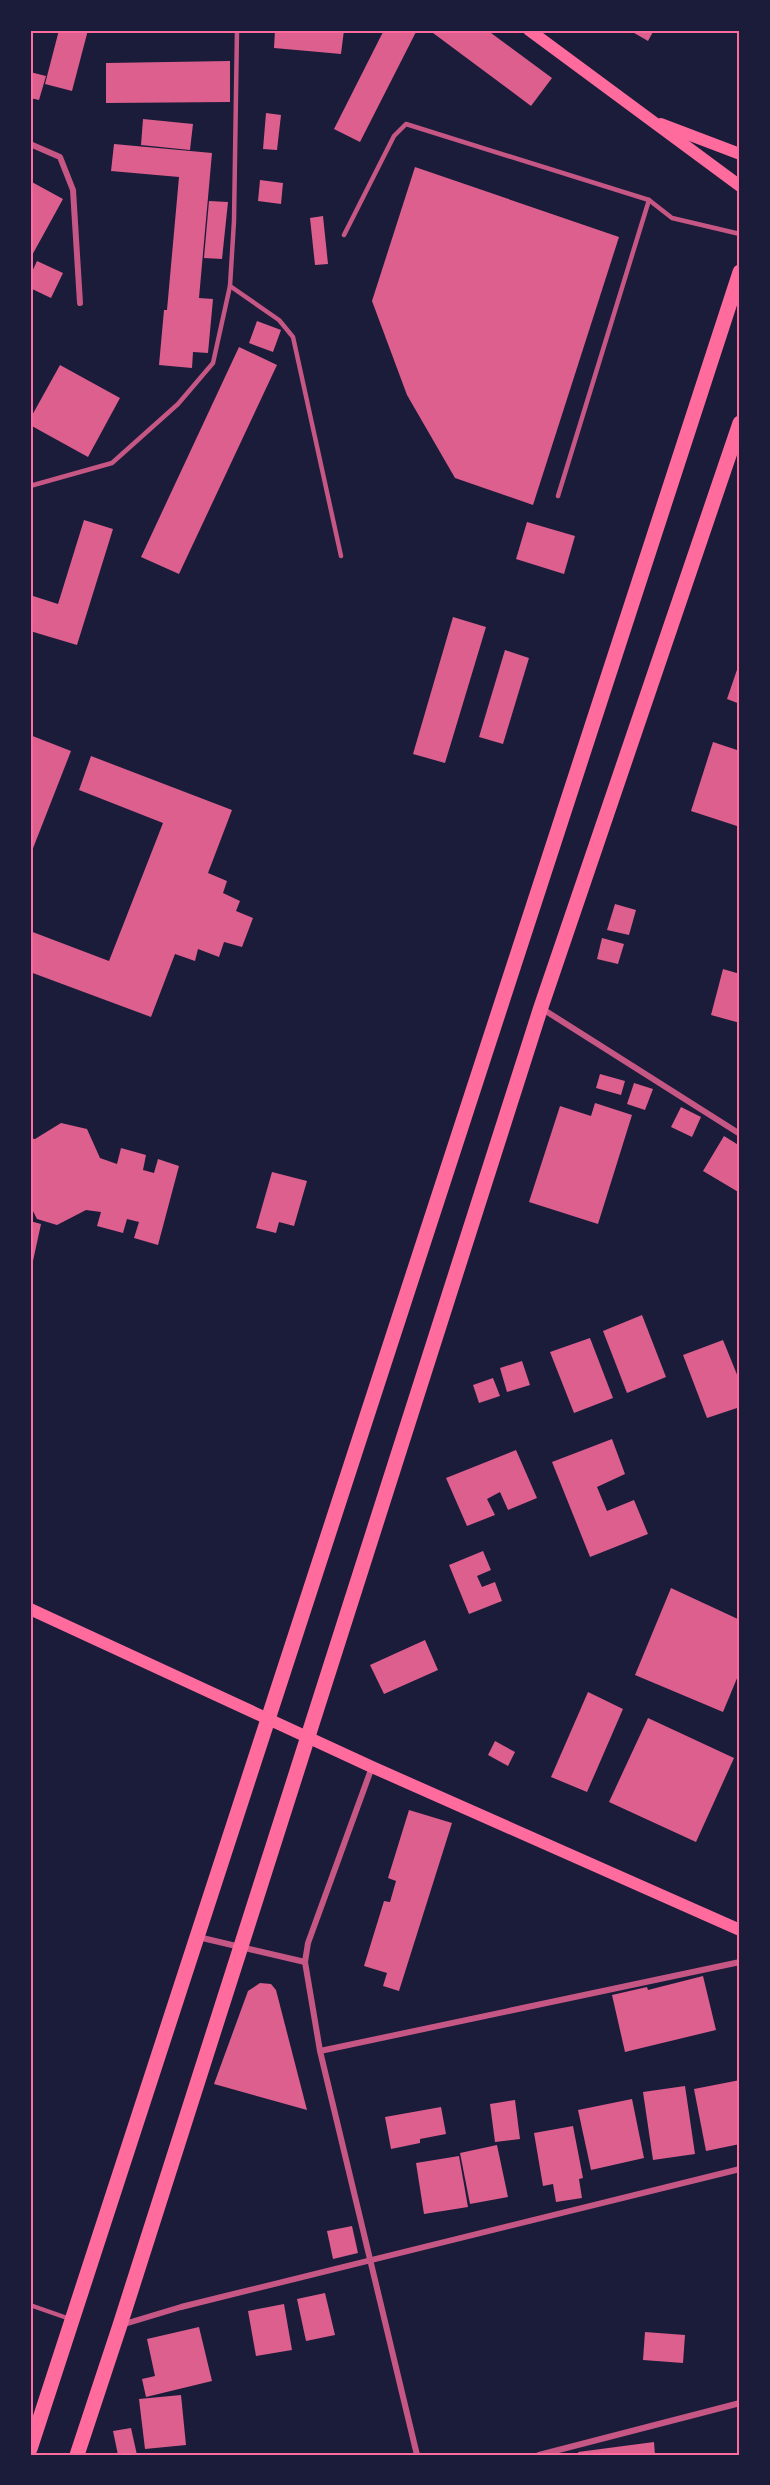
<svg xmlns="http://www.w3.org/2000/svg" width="770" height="2485" font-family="'Fira Sans Condensed',sans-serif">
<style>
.building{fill:#dd5f8e}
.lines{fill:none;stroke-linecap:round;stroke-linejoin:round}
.service{stroke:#c65784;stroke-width:4.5}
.minor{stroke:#c65784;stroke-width:6}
.secondary{stroke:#ff6b9d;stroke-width:12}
.primary{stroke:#ff6b9d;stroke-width:15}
.neatline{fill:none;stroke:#ff6b9d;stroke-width:2}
</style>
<rect width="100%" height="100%" fill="#1b1b3a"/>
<!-- building -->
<g class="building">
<path d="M59,30H88L72,91L45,84Z"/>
<path d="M275,30H344L341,54L274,48Z"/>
<path d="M384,30H417L360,142L334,129Z"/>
<path d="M429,30H487L552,78L531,106Z"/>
<path d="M629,30H654L648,41Z"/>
<path d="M230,61V102L106,103V63Z"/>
<path d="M30,72L46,76L39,100L30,98Z"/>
<path d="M266,113L281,115L277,150L263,149Z"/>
<path d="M143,119L193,124L190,150L141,145Z"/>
<path d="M114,144L212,153L199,298L213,299L208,353L193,352L192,368L159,365L164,310H167L179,177L111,171Z"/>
<path d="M415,167L619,237L533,505L455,478L407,395L372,301Z"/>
<path d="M260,180L283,183L281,204L258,201Z"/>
<path d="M30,181L63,199L30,259Z"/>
<path d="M209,201L228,202L222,259L204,258Z"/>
<path d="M323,216L328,264L315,265L310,218Z"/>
<path d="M37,261L63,273L51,298L30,288V276Z"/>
<path d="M257,321L281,330L273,352L249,343Z"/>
<path d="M239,347L277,365L179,574L141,557Z"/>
<path d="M60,365L120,398L88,457L30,425V419Z"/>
<path d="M84,520L113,529L77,645L30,631V595L58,604Z"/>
<path d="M527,522L575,536L564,574L516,559Z"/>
<path d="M453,617L486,627L445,763L413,754Z"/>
<path d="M505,650L529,658L503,744L479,737Z"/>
<path d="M740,661V704L727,699Z"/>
<path d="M30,735L71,751L30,856Z"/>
<path d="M713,742L740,751V827L691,811Z"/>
<path d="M91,756L232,810L208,873L227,881L223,893L240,901L236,911L253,918L242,947L224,942L219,957L198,949L195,961L175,954L151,1017L30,972V931L109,961L163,823L79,790Z"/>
<path d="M615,904L636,910L629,935L607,930Z"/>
<path d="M602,938L624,944L618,964L597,959Z"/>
<path d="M723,969L740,974V1023L711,1015Z"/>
<path d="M600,1074L625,1081L621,1095L596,1088Z"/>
<path d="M634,1083L653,1089L645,1110L627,1104Z"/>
<path d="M595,1103L632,1115L598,1224L529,1202L560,1106L591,1116Z"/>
<path d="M681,1107L701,1117L692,1137L671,1127Z"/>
<path d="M61,1123L87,1129L100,1158L117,1164L121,1148L146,1155L143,1170L154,1173L158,1159L179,1166L158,1245L134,1238L139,1222L127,1219L123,1233L97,1226L101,1212L86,1210L57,1225L37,1219L30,1205V1138L35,1139Z"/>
<path d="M724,1136L740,1146V1193L703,1171Z"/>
<path d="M272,1172L307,1181L294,1226L279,1222L276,1233L256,1228Z"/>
<path d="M30,1221L41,1224L33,1261L30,1260Z"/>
<path d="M642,1315L666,1377L627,1393L603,1331Z"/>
<path d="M590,1338L613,1398L574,1413L550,1352Z"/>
<path d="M723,1340L740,1382V1407L707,1418L683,1355Z"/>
<path d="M522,1361L530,1385L507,1392L500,1368Z"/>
<path d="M493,1378L500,1396L479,1403L473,1385Z"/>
<path d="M612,1439L625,1474L597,1487L607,1511L634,1500L648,1534L590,1557L552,1462Z"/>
<path d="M516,1450L537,1498L508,1510L500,1492L487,1499L495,1515L467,1526L446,1478Z"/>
<path d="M483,1551L491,1570L477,1576L482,1587L495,1582L502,1601L469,1614L449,1565Z"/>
<path d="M671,1588L740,1620V1671L723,1712L635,1675Z"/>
<path d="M425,1640L438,1670L384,1694L370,1665Z"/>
<path d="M588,1692L623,1709L587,1792L551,1777Z"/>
<path d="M648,1718L734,1758L696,1842L609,1802Z"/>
<path d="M495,1741L515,1752L508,1766L488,1755Z"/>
<path d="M409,1810L452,1823L399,1991L383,1986L387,1973L364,1966L384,1901L390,1902L396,1881L388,1878Z"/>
<path d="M703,1976L716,2030L625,2052L612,1995L647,1987L648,1990Z"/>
<path d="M260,1983L271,1984L276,1990L307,2110L214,2084L248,1991Z"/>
<path d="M740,2080V2144L706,2151L694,2089Z"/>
<path d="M685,2086L695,2154L653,2160L643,2092Z"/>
<path d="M632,2099L644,2158L591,2170L578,2110Z"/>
<path d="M515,2100L520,2139L495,2142L490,2104Z"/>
<path d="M441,2107L446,2134L420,2139V2143L391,2149L385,2117Z"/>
<path d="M573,2126L583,2178L579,2179L582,2198L556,2202L553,2184L543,2186L534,2133Z"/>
<path d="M497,2145L508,2197L470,2204L460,2153Z"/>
<path d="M459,2156L468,2207L424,2214L416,2163Z"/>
<path d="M352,2226L358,2253L333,2259L327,2231Z"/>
<path d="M325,2293L335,2335L306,2341L297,2299Z"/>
<path d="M284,2304L292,2350L256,2356L248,2311Z"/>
<path d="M199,2327L212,2381L146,2397L142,2379L155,2376L147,2339Z"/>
<path d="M645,2332L685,2335L683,2363L643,2360Z"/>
<path d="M181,2395L186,2445L145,2449L139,2399Z"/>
<path d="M131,2428L137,2455H118L113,2431Z"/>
<path d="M654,2442L655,2455H579L578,2452Z"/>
</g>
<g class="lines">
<!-- service -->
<g class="service">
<path d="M344,235L394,136L406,124L649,200L672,218L740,234"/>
<path d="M230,286L279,320L293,337L341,556"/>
<path d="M30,486L112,463L178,404L213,363L230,286L234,221L237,30"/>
<path d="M558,496L649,200"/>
<path d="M30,2305L70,2319"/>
</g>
<!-- minor -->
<g class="minor">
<path d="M30,144L60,157L73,190L80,303"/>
<path d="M541,1008L740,1134"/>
<path d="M372,1767L308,1943L305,1962L320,2051L417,2455"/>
<path d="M198,1937L305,1962"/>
<path d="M320,2051L740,1962"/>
<path d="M121,2325L181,2307L740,2169"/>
<path d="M539,2455L740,2403"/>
</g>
<!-- secondary -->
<g class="secondary">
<path d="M529,30L740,186"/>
<path d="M661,124L740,154"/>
<path d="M30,1609L372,1767L740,1930"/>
</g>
<!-- primary -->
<g class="primary">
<path d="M30,2449L740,272"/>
<path d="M77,2455L120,2325L541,1007L740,423"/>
</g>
</g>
<!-- border -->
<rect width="770" height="2485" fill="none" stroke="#1b1b3a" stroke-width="63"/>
<rect x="32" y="32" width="706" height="2422" class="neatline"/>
</svg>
